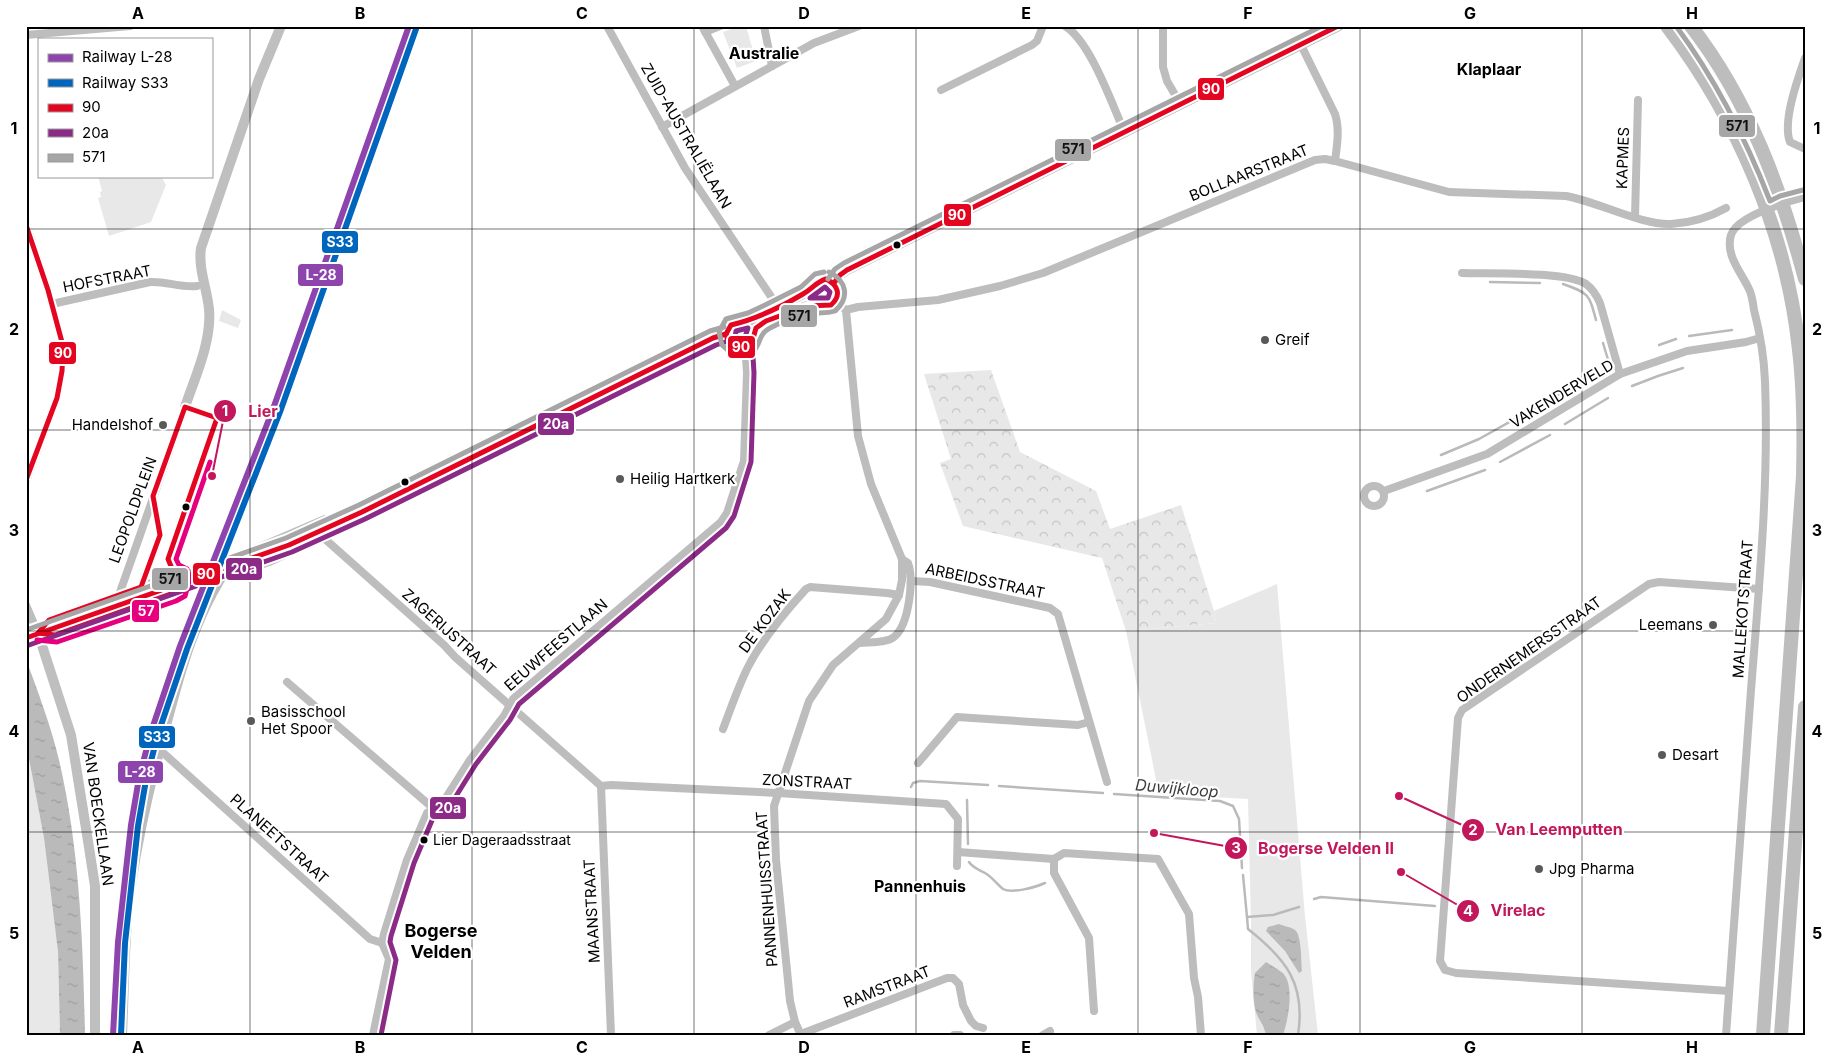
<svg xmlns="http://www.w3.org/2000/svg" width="1831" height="1061" font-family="Inter,sans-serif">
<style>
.green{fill:#e8e8e8}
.forest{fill:url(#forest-crowns)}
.water{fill:url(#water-ripples)}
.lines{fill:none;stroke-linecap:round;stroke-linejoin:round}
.stream{stroke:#bababa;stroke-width:2.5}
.secondary-tunnel{stroke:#d9d9d9;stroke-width:10;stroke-dasharray:10 5;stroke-linecap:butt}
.street{stroke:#bdbdbd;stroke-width:8}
.secondary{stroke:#bfbfbf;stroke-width:10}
.highway{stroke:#bdbdbd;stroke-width:14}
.bus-1-casing{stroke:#fff;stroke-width:9}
.bus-2-casing{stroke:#fff;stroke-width:9}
.bus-3-casing{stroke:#fff;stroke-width:9}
.bus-4-casing{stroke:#fff;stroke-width:9}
.bus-1{stroke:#e40521;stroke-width:5}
.bus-2{stroke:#8c2b87;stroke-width:5}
.bus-3{stroke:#a6a6a6;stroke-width:5}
.bus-4{stroke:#e6007e;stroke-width:5}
.rail-1-casing{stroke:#fff;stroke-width:10}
.rail-2-casing{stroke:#fff;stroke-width:10}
.rail-1{stroke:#8e44ad;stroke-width:6}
.rail-2{stroke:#0065bd;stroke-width:6}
.grid{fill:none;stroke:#000;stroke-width:1;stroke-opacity:0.55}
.bus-dot{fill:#000;stroke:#fff;stroke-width:2}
.poi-dot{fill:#595959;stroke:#fff;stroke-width:2}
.labels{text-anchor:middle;stroke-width:4.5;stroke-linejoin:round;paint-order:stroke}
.bus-label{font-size:14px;fill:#000;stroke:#fff;text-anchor:start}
.street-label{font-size:15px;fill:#000;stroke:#fff}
.poi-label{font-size:15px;fill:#000;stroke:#fff;text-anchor:start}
.neighbourhood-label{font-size:16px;font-weight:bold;fill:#000;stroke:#fff}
.water-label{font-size:16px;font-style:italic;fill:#3e3e3e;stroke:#fff}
.quarter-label{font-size:18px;font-weight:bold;fill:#000;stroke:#fff}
.leader{fill:none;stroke:#c2185b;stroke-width:2}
.callout-dot{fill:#c2185b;stroke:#fff;stroke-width:2}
.mark-label{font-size:15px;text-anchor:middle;font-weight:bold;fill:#fff}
.callout-label{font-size:16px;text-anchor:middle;font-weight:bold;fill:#c2185b;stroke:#fff;stroke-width:4.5;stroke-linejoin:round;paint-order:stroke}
.line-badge{stroke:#fff;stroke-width:2}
.badge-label{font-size:14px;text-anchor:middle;font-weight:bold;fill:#fff}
.pale-badge-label{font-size:14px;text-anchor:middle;font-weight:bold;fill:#111}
.neatline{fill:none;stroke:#000;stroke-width:2}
.grid-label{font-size:16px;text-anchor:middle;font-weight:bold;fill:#000}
</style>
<defs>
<pattern id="forest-crowns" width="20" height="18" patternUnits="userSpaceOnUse" patternTransform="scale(1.25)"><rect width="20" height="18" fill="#e8e8e8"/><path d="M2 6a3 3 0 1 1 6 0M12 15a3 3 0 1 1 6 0" fill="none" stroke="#c5c5c5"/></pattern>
<pattern id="water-ripples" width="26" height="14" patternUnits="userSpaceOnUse" patternTransform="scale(1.25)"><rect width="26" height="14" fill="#bababa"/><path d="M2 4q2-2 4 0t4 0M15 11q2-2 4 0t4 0" fill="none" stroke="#9e9e9e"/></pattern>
</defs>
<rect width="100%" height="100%" fill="#fff"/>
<!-- green -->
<g class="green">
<path d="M739,26H746L756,61L737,68L723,32Z"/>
<path d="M98,176H161L166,185L151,222L109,236L98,198L101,197L100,192L102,191Z"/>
<path d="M222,310L241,320L238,328L219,321Z"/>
<path d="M1277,584L1305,916L1318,1035H1257L1251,972V922L1248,799L1159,794L1126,631L1216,623L1214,611Z"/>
<path d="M26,743L44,838L58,952L60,1035H26Z"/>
</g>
<!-- forest -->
<path class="forest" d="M991,370L1020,452L1096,491L1110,529L1181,505L1214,611L1216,623L1126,631L1102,558L963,526L940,463L951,459L924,374Z"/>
<!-- water -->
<g class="water">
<path d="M26,659C38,692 51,726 59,760C80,850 83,943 85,1035H60L58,952L44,838L26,743Z"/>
<path d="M1279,924C1283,926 1291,927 1295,930C1302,936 1301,962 1302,971L1299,973L1285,951L1266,931L1268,927Z"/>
<path d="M1266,962C1271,965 1279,970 1283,973C1295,986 1288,1020 1283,1035H1266C1264,1026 1262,1024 1258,1017C1252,1005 1253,985 1255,973Z"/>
</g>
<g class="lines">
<!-- stream -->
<g class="stream">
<path d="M1490,282L1540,283"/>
<path d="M1563,284C1589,293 1589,294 1596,320"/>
<path d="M1689,336L1732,330"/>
<path d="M1603,343L1609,363"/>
<path d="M1659,345L1676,339"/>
<path d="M1632,386L1658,376L1683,368"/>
<path d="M1565,424L1608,398"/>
<path d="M1441,455L1479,439L1565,391"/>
<path d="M1500,462L1550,435"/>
<path d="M1427,491L1485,470"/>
<path d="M999,786L1103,793"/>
<path d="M911,787L913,783L920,781L988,785"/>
<path d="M1114,794L1220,801L1233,806L1239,819L1242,868"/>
<path d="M967,800L968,844"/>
<path d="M969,862C973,868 978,869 985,873C992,877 997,884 1003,889C1012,894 1036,887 1045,883"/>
<path d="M1243,875L1247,917L1273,915L1299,907"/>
<path d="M1314,899L1321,897L1435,906"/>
<path d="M1247,917L1248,929C1286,959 1306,984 1298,1035"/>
</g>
<!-- secondary-tunnel -->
<path class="secondary-tunnel" d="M170,587L234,565"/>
<!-- street -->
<g class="street">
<path d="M607,26L685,168L778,307"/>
<path d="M702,26L735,86"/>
<path d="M764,26L772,66"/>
<path d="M1065,26C1091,42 1112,105 1125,133"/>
<path d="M1163,26V67L1167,81L1181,105"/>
<path d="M1310,26L1315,38"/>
<path d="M705,32L720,26"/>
<path d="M26,35L130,26"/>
<path d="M1301,45L1335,114C1340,130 1337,145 1335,161"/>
<path d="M1805,58C1798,78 1782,122 1790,142L1805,149"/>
<path d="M941,90L1032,45L1037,41L1043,26"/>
<path d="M662,127L814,43L859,26"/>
<path d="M1635,217L1638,100"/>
<path d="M26,224L48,290L63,346L62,371L57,398L26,481"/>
<path d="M1462,273C1491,274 1565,271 1586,284C1593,289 1597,296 1600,303L1620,374"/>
<path d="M52,304L150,282C166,281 181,288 197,286"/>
<path d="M846,310L858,307L938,300L1000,286L1043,273L1315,160L1325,159L1335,161L1449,192L1566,196C1599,202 1640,225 1671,224C1690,223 1710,217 1726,208"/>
<circle cx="1374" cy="496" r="10"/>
<path d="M1384,491L1487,454L1620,374L1687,351L1746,342L1760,338"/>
<path d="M227,571L230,574H235L269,562L322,538L325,539L444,645L455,657L601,786"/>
<path d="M912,581L930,582L1050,608L1058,614L1107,782"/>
<path d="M26,605L38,633"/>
<path d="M38,633L49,620L141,587L161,579L173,571"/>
<path d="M41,634L55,635L174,594L179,591L183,579L181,574L173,571L168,559L217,418L185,407L119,595"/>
<path d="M860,643C869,642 887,643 894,637C909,625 914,580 908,563L902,559"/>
<path d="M287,682L434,809"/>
<path d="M723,729C731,708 738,687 748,667C763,638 784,613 806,589L810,587L887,593L899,595"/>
<path d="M160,750L370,939L382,943"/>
<path d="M918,763L957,717L1078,725L1089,722"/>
<path d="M601,786L611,785L778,793L946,804L958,819L957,866"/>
<path d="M601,786L611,1035"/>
<path d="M958,852L1054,859L1064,853L1158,859L1189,914L1194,978L1198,997L1201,1035"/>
<path d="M1054,859V873L1089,938L1094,1011"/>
<path d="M1729,991L1456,973L1445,970L1440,961L1458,718L1462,710L1649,584L1659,582L1759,589"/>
<path d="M801,1034L947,978H953L959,984L963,1005L971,1021L976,1026L983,1028"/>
<path d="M123,1035C125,993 125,951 129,910C137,835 157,761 177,689C186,656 197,624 213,594C218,586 221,578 227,571V564L229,560L325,519H344"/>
<path d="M373,1035L389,959L382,943L384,934L407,860L427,813L442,804L470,760L504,716L513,699L721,522L727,513L744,461L747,373L746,358L743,348"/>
<path d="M769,1035L795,1022"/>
<path d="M801,1035L795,1022L790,1001L776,860L774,806L809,701L833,665L886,619L899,595L902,580V559L871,484L858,436L846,310L835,302"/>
<path d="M954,1035H960"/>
<path d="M1043,1035L1050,1031"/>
<path d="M1726,1035C1734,920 1742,805 1751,690C1759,587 1769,484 1765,381C1764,357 1760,333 1754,310C1753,303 1752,295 1749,289C1741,272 1725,255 1731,235C1737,216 1786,202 1805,197"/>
</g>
<!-- secondary -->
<g class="secondary">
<path d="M826,279C839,284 843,296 831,305L807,306L766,321L756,328L752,342L747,347L735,348L728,341L726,334L731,325L751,320L766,313L805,293L819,281Z"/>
<path d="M834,283L840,275L847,270L1339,26"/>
<path d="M185,407C195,377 212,341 209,309C207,289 198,268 201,248L259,79L281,26"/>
<path d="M234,565L289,545L362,512L713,338L726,334"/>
<path d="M38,633L71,735L88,841L95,886V1035"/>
<path d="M26,638L170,587"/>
</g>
<!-- highway -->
<g class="highway">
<path d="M1667,26C1738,119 1787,234 1799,350C1804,392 1804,434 1803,476L1763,1035"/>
<path d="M1691,26C1749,101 1781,189 1805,279"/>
<path d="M1781,1035L1805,707"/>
</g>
<!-- bus-1 casing -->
<g class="bus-1-casing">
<g id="bus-1">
<path d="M26,225L48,290L63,346L62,371L57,398L26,480"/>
<path d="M826,279C838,285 842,295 831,305L807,306L766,321L756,328L752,342L747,347L735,348L728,341L726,334L731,325C756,319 781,307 803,294C812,289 816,282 826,279Z"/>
<path d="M834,283L840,275L847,270L1338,26"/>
<path d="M185,407L217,418L168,559L173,571L181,574L183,579L179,591L55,635L38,633L49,620L141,587L160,535L153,496Z"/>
<path d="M26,638L289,545L362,512L713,338L726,334"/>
</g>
</g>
<!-- bus-2 casing -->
<g class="bus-2-casing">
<g id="bus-2">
<path d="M825,287L830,292L828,298H810Z"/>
<path d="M748,328L744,340H738L735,337L736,331Z"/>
<path d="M29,645L292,552L365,519L716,345L728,341"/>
<path d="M381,1035L396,960L390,942L391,936L414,863L433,818L448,809L476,764L510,720L519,704L726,528L734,516L751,462L754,373L753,357L750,346"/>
</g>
</g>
<!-- bus-3 casing -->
<g class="bus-3-casing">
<g id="bus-3">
<path d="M1676,26C1716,80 1746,139 1770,201L1780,196L1803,190"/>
<path d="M824,272L815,274L801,287L763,306L748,313L726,319L719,332L722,345L733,355C767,357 752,337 770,328C781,322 795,317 807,314C816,312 826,314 835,311C850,298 847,281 829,272"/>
<path d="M828,279L835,269L844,263L1322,26"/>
<path d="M26,630L286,538L359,505L710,331L724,327"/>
</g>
</g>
<!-- bus-4 casing -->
<g class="bus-4-casing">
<path id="bus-4" d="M37,640L57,642L176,601L185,596L190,578L187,569L179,565L176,559L210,462"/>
</g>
<!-- bus-1 -->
<use href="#bus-1" class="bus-1"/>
<!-- bus-2 -->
<use href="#bus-2" class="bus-2"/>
<!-- bus-3 -->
<use href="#bus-3" class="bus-3"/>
<!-- bus-4 -->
<use href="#bus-4" class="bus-4"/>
<!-- rail-1 casing -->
<g class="rail-1-casing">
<path id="rail-1" d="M113,1035L118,942L131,825L139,778L151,732L180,646L273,409L409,26"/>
</g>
<!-- rail-2 casing -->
<g class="rail-2-casing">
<path id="rail-2" d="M121,1035L125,943L138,826L146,780L158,734L187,649L280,412L416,29"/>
</g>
<!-- rail-1 -->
<use href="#rail-1" class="rail-1"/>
<!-- rail-2 -->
<use href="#rail-2" class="rail-2"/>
</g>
<!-- grid -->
<path class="grid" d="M250,26V1035M472,26V1035M694,26V1035M916,26V1035M1138,26V1035M1360,26V1035M1582,26V1035M26,229H1805M26,430H1805M26,631H1805M26,832H1805"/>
<!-- markers -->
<g class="bus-dot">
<circle cx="897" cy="245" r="4.5"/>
<circle cx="405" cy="482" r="4.5"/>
<circle cx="186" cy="507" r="4.5"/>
<circle cx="424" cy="840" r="4.5"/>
</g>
<g class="poi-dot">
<circle cx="1265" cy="340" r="5"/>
<circle cx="163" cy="425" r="5"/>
<circle cx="620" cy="479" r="5"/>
<circle cx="1713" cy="625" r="5"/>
<circle cx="251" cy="721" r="5"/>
<circle cx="1662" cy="755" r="5"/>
<circle cx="1539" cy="869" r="5"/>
</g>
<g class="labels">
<!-- bus labels -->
<g class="bus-label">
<text x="433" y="845">Lier Dageraadsstraat</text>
</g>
<!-- street labels -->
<g class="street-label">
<text transform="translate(686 136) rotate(60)" y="5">ZUID-AUSTRALIËLAAN</text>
<text transform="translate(1623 158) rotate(-88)" y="5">KAPMES</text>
<text transform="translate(1249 173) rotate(-22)" y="5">BOLLAARSTRAAT</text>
<text transform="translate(107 279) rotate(-11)" y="5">HOFSTRAAT</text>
<text transform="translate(1562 394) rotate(-31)" y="5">VAKENDERVELD</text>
<text transform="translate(133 510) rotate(-70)" y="5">LEOPOLDPLEIN</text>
<text transform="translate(985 581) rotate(12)" y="5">ARBEIDSSTRAAT</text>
<text transform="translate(1743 609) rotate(-86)" y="5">MALLEKOTSTRAAT</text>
<text transform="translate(765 621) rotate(-53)" y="5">DE KOZAK</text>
<text transform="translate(449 632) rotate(42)" y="5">ZAGERIJSTRAAT</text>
<text transform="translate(556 645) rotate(-41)" y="5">EEUWFEESTLAAN</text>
<text transform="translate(1529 650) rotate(-35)" y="5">ONDERNEMERSSTRAAT</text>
<text transform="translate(807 782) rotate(3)" y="5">ZONSTRAAT</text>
<text transform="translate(98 814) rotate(82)" y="5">VAN BOECKELLAAN</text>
<text transform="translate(279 839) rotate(42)" y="5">PLANEETSTRAAT</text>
<text transform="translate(767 889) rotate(-94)" y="5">PANNENHUISSTRAAT</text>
<text transform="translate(592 911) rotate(-93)" y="5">MAANSTRAAT</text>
<text transform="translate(887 987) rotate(-21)" y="5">RAMSTRAAT</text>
</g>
<!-- poi labels -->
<g class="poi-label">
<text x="1275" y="345">Greif</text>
<text x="153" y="430" text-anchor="end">Handelshof</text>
<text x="630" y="484">Heilig Hartkerk</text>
<text x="1703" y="630" text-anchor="end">Leemans</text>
<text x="261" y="717">Basisschool<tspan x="261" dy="17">Het Spoor</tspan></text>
<text x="1672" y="760">Desart</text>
<text x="1549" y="874">Jpg Pharma</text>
</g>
<!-- neighbourhood labels -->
<g class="neighbourhood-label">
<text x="764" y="59">Australie</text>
<text x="1489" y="75">Klaplaar</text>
<text x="920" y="892">Pannenhuis</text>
</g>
<!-- water labels -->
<g class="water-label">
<text transform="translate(1177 788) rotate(5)" y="6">Duwijkloop</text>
</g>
<!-- quarter labels -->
<g class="quarter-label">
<text x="441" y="937">Bogerse<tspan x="441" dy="21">Velden</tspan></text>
</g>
</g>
<!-- callouts -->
<path class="leader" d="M212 476L225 411M1399 796L1473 830M1154 833L1236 848M1401 872L1468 911"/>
<g class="callout-dot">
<circle cx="212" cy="476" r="5"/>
<circle cx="1399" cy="796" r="5"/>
<circle cx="1154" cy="833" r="5"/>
<circle cx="1401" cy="872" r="5"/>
<circle cx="225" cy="411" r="12"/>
<circle cx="1473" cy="830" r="12"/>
<circle cx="1236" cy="848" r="12"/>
<circle cx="1468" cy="911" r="12"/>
</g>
<g class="mark-label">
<text x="225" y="416">1</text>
<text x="1473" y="835">2</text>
<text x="1236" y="853">3</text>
<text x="1468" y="916">4</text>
</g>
<g class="callout-label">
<text x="263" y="417">Lier</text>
<text x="1559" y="835">Van Leemputten</text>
<text x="1326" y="854">Bogerse Velden II</text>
<text x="1518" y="916">Virelac</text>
</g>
<g class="line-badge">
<rect x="1197" y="77" width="28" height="24" rx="5" fill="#e40521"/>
<rect x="1718" y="114" width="38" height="24" rx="5" fill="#a6a6a6"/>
<rect x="1054" y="138" width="38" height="24" rx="5" fill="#a6a6a6"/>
<rect x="943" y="203" width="29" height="24" rx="5" fill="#e40521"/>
<rect x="321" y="230" width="38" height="24" rx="5" fill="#0065bd"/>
<rect x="297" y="263" width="47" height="24" rx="5" fill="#8e44ad"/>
<rect x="780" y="304" width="38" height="24" rx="5" fill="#a6a6a6"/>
<rect x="727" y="335" width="29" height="24" rx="5" fill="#e40521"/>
<rect x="48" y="341" width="29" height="24" rx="5" fill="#e40521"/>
<rect x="537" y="412" width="38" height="24" rx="5" fill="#8c2b87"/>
<rect x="225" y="557" width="38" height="24" rx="5" fill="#8c2b87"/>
<rect x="192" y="562" width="29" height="24" rx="5" fill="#e40521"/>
<rect x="151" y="567" width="38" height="24" rx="5" fill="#a6a6a6"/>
<rect x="131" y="599" width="29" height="24" rx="5" fill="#e6007e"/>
<rect x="138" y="725" width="38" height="24" rx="5" fill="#0065bd"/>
<rect x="117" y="760" width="47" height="24" rx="5" fill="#8e44ad"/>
<rect x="429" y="796" width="38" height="24" rx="5" fill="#8c2b87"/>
</g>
<g class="badge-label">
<text x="1211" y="94">90</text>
<text x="957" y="220">90</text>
<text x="340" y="247">S33</text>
<text x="321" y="280">L-28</text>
<text x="741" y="352">90</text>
<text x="63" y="358">90</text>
<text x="556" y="429">20a</text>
<text x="244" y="574">20a</text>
<text x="206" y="579">90</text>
<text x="146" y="616">57</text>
<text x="157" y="742">S33</text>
<text x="140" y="777">L-28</text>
<text x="448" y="813">20a</text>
</g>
<g class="pale-badge-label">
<text x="1737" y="131">571</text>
<text x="1073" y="154">571</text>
<text x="799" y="321">571</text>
<text x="170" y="584">571</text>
</g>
<!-- border -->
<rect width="1831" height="1061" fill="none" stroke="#ffffff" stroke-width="55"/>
<!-- legend -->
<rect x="38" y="38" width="175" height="140" fill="#ffffff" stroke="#999999"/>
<rect x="48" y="54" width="25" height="8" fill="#8e44ad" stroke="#999999"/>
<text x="82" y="62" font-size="15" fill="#000000">Railway L-28</text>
<rect x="48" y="79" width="25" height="8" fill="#0065bd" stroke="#999999"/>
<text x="82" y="88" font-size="15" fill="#000000">Railway S33</text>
<rect x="48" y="104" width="25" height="8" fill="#e40521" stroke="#999999"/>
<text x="82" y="112" font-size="15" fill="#000000">90</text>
<rect x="48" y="129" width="25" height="8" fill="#8c2b87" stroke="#999999"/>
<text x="82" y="138" font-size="15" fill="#000000">20a</text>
<rect x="48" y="154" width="25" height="8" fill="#a6a6a6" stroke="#999999"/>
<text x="82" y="162" font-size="15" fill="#000000">571</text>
<rect x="28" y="28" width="1776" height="1006" class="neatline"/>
<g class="grid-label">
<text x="138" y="19">A</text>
<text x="360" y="19">B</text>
<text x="582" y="19">C</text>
<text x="804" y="19">D</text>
<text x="1026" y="19">E</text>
<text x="1248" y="19">F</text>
<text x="1470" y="19">G</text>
<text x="1692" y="19">H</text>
<text x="14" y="134">1</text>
<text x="1817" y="134">1</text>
<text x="14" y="335">2</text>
<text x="1817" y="335">2</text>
<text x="14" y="536">3</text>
<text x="1817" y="536">3</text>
<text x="14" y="737">4</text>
<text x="1817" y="737">4</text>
<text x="14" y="939">5</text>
<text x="1817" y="939">5</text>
<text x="138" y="1053">A</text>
<text x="360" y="1053">B</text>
<text x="582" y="1053">C</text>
<text x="804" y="1053">D</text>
<text x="1026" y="1053">E</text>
<text x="1248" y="1053">F</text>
<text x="1470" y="1053">G</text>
<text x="1692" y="1053">H</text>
</g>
</svg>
